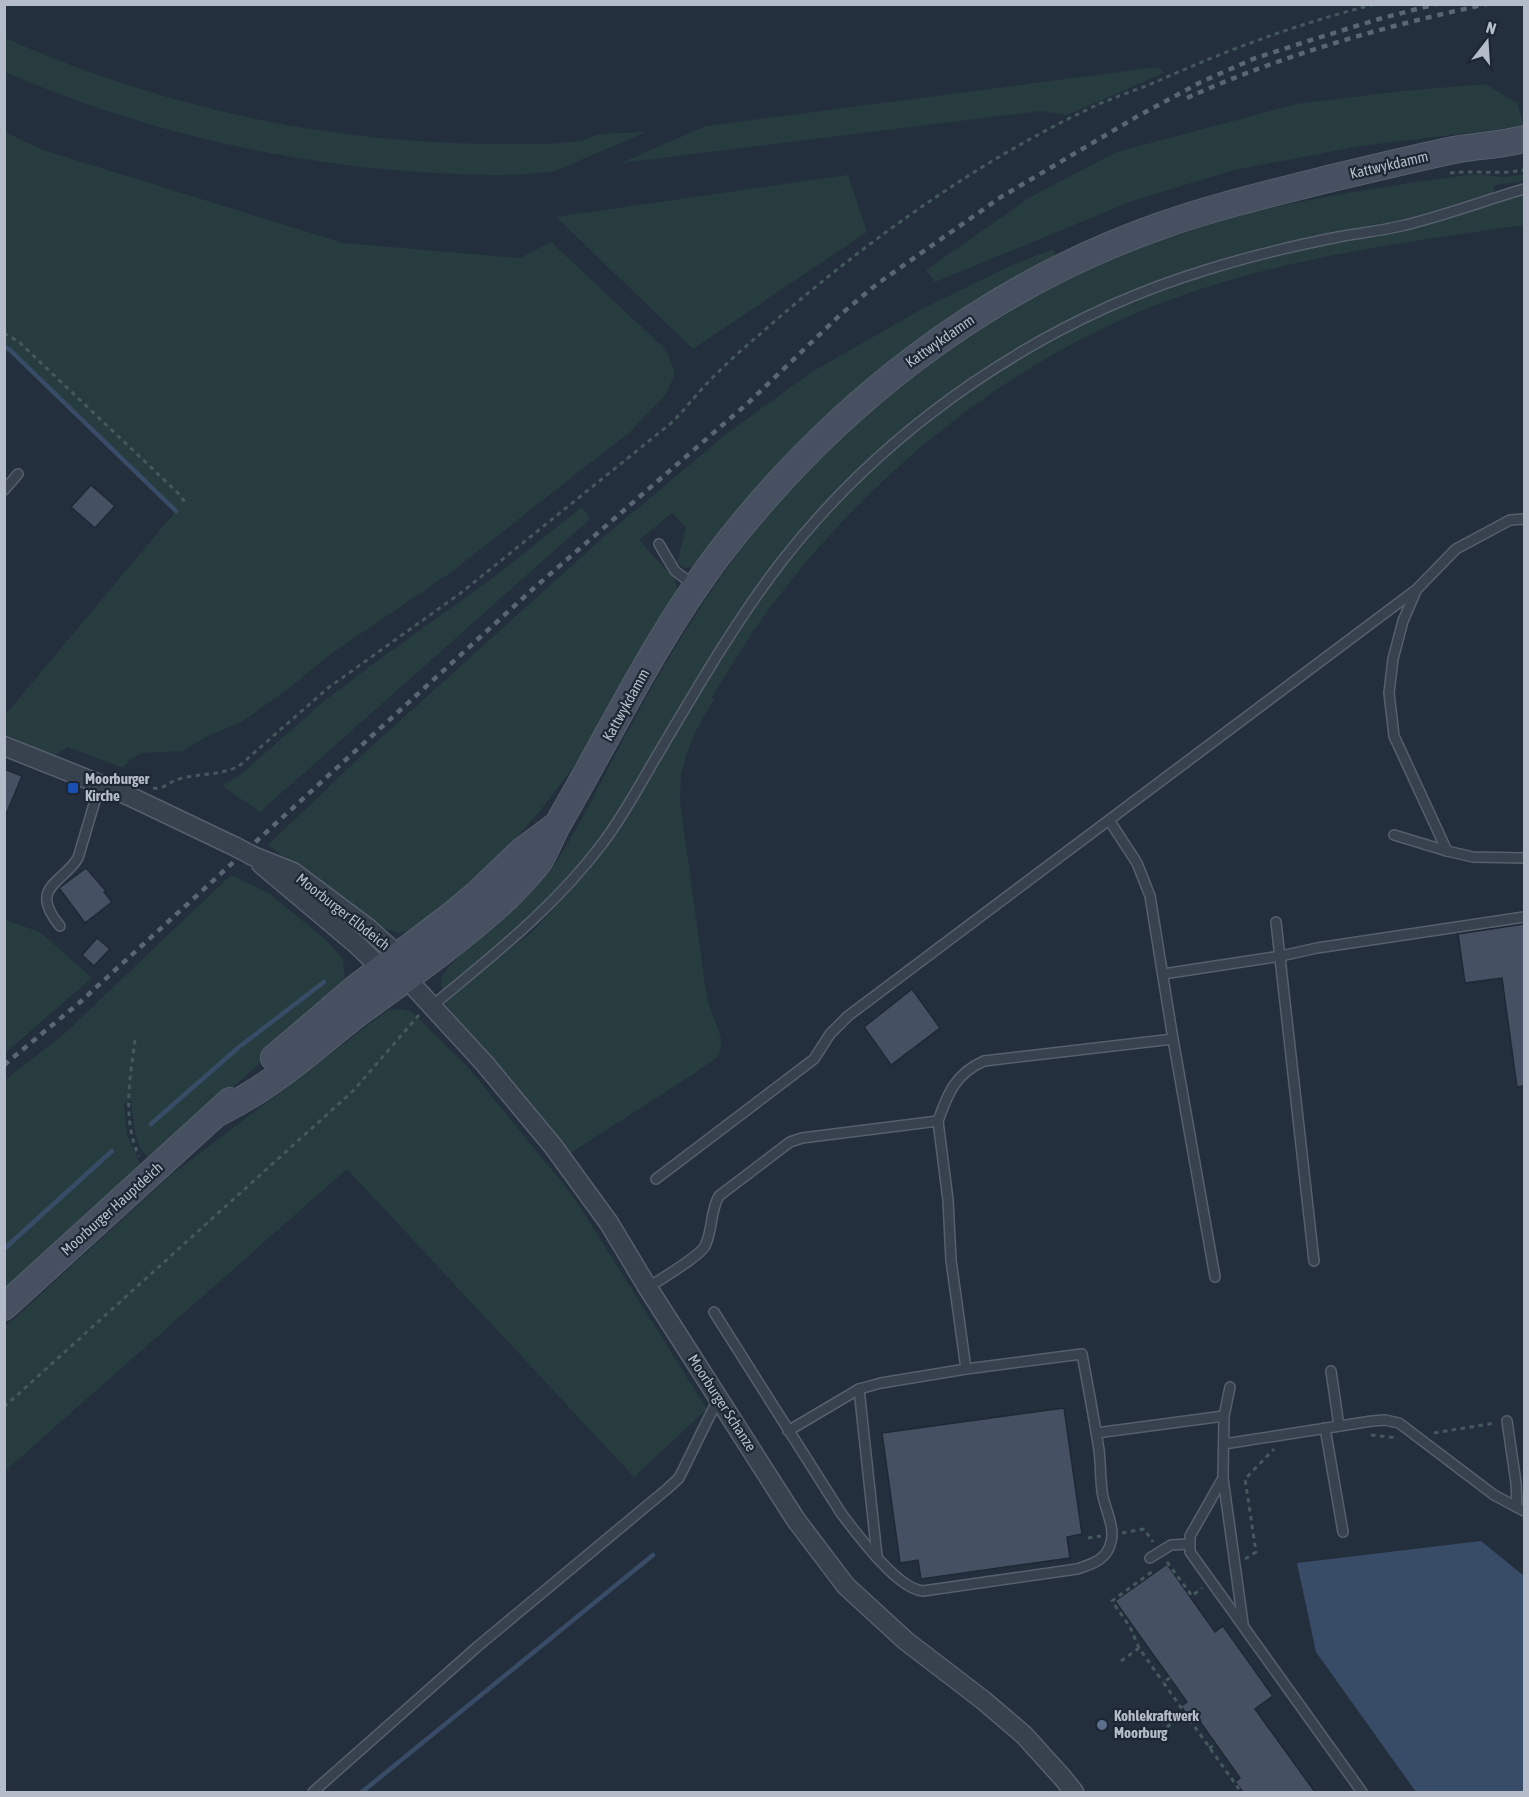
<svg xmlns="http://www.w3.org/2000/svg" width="1529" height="1797" font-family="'Asap Condensed',sans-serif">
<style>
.green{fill:#263c3f}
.water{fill:#394c67}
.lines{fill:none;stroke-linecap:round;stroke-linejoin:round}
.stream{stroke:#394c67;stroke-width:4.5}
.building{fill:#455162;stroke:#1f2835;stroke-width:1.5}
.lane-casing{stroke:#565f6c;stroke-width:12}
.street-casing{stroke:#565f6c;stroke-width:21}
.secondary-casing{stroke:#565f6c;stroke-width:28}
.path{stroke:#44595c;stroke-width:3;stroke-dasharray:4.5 4.5;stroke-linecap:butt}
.lane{stroke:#38414e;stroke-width:9}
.street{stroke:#38414e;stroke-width:18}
.secondary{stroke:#465061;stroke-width:26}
.rail{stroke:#5a6575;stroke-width:4.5;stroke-dasharray:6 6;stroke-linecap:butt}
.street-bridge-casing{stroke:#565f6c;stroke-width:21;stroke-linecap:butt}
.street-bridge{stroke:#38414e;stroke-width:18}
.transit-dot{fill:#1a4fb4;stroke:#1d2633;stroke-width:2}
.service-dot{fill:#5c6f8a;stroke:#1d2633;stroke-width:2}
.labels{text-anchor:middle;stroke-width:4.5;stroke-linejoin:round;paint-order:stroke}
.street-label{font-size:15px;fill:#b4bcc9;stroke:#1d2633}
.poi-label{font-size:15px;font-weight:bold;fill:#b4bcc9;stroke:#1d2633;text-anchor:start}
</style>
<rect width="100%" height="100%" fill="#242f3e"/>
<!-- green -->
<g class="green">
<path d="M5,38C160,107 328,144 499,144C525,144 554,145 580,141C586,140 592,136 597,135C615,132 629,133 646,132C625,141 604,150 583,159C574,163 564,169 554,171C516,177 474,175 436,173C287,165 141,131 5,72Z"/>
<path d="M1158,67L1164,73L1067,115L1041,111L621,163L706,126Z"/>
<path d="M1486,84L1517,103L1524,126L1361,146L1234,170L1135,200L935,282L926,270L1032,196L1117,152L1296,104L1402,91Z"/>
<path d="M5,132L43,150L343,243L520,258L551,242L663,347L669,356L675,373L667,393L630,432L562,485L453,571L332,653L293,685L242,722L210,735L182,751L142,753L131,759L123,768L68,747L53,756L5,734V715L176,511L10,350L5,347Z"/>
<path d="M1473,174L1505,177L1524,174V181L1494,185V193L1404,219L1405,227L1524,193V225C1422,240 1319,253 1220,283C1031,339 866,470 754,630C739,652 726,675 712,697L714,699L696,731L687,753L681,774L680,801L705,985L708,1001L721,1038L720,1053L717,1057L692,1075L569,1154L445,1003L446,999L533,931L582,877L608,843L601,837C560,899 500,946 442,991C441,984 440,979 445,972C454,959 469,949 481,938C510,912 541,887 562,853C584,818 602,779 622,742C651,687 683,632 718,581C833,414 1012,284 1206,225C1293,199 1383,187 1473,174Z"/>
<path d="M848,175L867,232L693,349L556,217Z"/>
<path d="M1053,249L1057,259L1016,280L694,566L685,568L677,562L686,528L672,513L639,540L675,580L678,592C624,687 576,779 498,857C472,883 442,906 414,929L398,933L378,926L268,845L362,755L607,534L724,436L810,373L922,309L1012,265Z"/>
<path d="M582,507L590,519L260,812L222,786L240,775L323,702L377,661L494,577Z"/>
<path d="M231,875L270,894L327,941L343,959L345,982L348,986L152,1158C133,1152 134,1118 131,1100L124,1104L127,1134L142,1169L5,1295V1080L64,1034Z"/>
<path d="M5,920L40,932L92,978L5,1053Z"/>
<path d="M400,1009L411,1011L467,1066L573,1196L707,1409L634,1477L347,1169L5,1471V1327L171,1175L388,1010Z"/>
</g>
<!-- water -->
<path class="water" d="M1481,1541L1524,1576V1792H1416L1316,1652L1297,1563Z"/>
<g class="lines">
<!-- stream -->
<g class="stream">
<path d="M4,347L10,350L176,511"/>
<path d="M151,1124L239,1047L324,982"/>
<path d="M4,1249L112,1151"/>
<path d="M362,1792L653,1555"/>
</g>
</g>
<!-- building -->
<g class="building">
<path d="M91,485L115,506L95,528L71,507Z"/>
<path d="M4,769L22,776L5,817H4Z"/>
<path d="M86,868L106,891L104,892L112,902L85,923L59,888Z"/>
<path d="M1524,924V1086L1517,1087L1502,978L1465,983L1458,934Z"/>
<path d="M97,938L110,949L94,966L82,955Z"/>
<path d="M912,989L940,1028L891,1065L864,1027Z"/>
<path d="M1064,1408L1082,1534L1067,1537L1070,1558L921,1579L918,1560L900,1563L882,1433Z"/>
<path d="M1167,1564L1215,1632L1223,1626L1273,1696L1255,1709L1315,1792H1243L1235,1782L1240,1778L1196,1716L1190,1719L1181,1706L1187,1702L1115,1601Z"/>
</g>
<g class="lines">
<!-- lane casing -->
<g class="lane-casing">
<g id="lane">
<path d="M4,490L18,474"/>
<path d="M659,544L675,571L694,585"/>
<path d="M1416,591L1403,621L1393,659L1389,693L1394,736L1447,851L1473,857L1524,858"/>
<path d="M1109,820L1417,589L1456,549L1510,520L1524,519"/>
<path d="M1394,835L1447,851"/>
<path d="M1276,922L1314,1261"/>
<path d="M60,926C28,887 62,884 78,858L100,784"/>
<path d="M1163,974L1281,956L1317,948L1524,917"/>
<path d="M432,1006C493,955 553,909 602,844C622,818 638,788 655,759C695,692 734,623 782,561C888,425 1042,320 1206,270C1250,256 1293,246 1338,237C1359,233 1380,231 1401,226C1443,216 1483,201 1524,189"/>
<path d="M938,1121C948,1093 955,1074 984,1061L1173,1039"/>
<path d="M656,1179L814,1059L830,1034L848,1016L1109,820L1137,863L1150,896L1173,1039L1215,1277"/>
<path d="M648,1288C660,1279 699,1257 705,1246C713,1230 710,1211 719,1196L790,1142L802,1138L938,1121L948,1200L951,1260L966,1369L881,1383L859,1389L788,1431"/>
<path d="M714,1312L841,1513C857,1534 897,1589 923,1591L1077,1569C1092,1564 1107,1560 1111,1542C1115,1529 1106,1510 1103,1497C1100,1482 1101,1466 1099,1450C1094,1418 1088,1386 1082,1354L966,1369"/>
<path d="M1331,1371L1339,1426"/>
<path d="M1230,1387L1224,1416L1223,1478L1243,1623"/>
<path d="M859,1389L877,1556"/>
<path d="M1507,1421L1516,1483L1517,1507"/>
<path d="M1325,1428L1343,1532"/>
<path d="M1096,1433L1224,1416"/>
<path d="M1224,1444L1372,1421L1385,1420L1399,1423L1494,1495L1524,1511"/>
<path d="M1223,1478L1190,1536V1552L1362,1792"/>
<path d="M1150,1558L1171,1545L1189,1544"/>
<path d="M313,1792L477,1647L667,1489L679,1478L718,1399"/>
</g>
</g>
<!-- street casing -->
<g class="street-casing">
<g id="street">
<path d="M4,746L127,795L236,847"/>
<path d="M253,856L293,872L369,929L399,956"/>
<path d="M261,864L356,944L382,969"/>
<path d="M407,979L485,1064L553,1146L609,1223L648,1288L796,1520L846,1586L906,1641L983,1700L1024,1735L1062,1777L1074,1792"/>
</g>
</g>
<!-- secondary casing -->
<g class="secondary-casing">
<g id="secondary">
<path d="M274,1058L356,988L452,915L476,895L522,851L553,828"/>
<path d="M220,1112C235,1104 250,1096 264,1086C300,1063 331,1033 365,1008C414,973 462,939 506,898C518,886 531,873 540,860C547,848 552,834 559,822C610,734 655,640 716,558C830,408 981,289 1160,226C1213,207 1269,194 1324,180C1366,170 1407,160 1449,151C1474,146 1500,145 1524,139"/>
<path d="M4,1307L230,1101"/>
</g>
</g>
<!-- path -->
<g class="path">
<path d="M1450,173C1475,170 1499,175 1524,170"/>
<path d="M4,333L19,342L178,493L187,505"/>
<path d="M153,788C164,790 168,782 179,779C199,773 219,776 239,766L328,688L462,592L670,424C681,414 690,402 700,391C718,371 739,352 759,335C861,245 976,161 1099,104C1118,96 1139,89 1158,81C1229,49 1300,23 1376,4"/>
<path d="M135,1040C130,1078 122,1120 139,1156"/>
<path d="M4,1407L353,1091L419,1015"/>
<path d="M1434,1433L1495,1423"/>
<path d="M1371,1435L1398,1438"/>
<path d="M1122,1533L1144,1529L1153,1542"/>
<path d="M1088,1538L1101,1536"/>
<path d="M1245,1559L1256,1552L1245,1479L1274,1449"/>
<path d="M1167,1562L1192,1596L1202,1588"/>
<path d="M1139,1648L1130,1627L1112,1601L1153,1571"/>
<path d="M1121,1661L1139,1648L1163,1682"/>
<path d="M1170,1678L1163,1682L1241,1792"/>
<path d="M1167,1727L1184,1714"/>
<path d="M1209,1748L1216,1744"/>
</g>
<!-- lane -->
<use href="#lane" class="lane"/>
<!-- street -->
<use href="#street" class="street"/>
<!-- secondary -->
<use href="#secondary" class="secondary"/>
<!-- rail -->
<g class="rail">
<path d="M1187,98C1282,55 1385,26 1487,4"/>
<path d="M4,1065L79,1003L534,588L748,403L840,315L877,284L1001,197L1138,116L1201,82L1253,59L1308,41L1379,19L1436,4"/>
</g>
<!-- street-bridge casing -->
<g class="street-bridge-casing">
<path id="street-bridge" d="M236,847L253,856"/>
</g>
<!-- street-bridge -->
<use href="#street-bridge" class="street-bridge"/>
</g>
<!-- markers -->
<rect class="transit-dot" x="67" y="782" width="12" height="12" rx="3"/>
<circle class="service-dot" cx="1102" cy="1725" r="6"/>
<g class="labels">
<!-- street labels -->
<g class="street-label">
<text transform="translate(1389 165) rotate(-13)" y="5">Kattwykdamm</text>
<text transform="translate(940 341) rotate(-35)" y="5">Kattwykdamm</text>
<text transform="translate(626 705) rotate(-61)" y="5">Kattwykdamm</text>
<text transform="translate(343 912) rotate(38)" y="5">Moorburger Elbdeich</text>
<text transform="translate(112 1209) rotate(-42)" y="5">Moorburger Hauptdeich</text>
<text transform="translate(722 1403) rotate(57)" y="5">Moorburger Schanze</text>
</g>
<!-- poi labels -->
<g class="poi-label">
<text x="85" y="784">Moorburger<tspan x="85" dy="17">Kirche</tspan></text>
<text x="1114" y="1721">Kohlekraftwerk<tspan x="1114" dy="17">Moorburg</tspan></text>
</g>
</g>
<!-- border -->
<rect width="1529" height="1797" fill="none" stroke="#b4bcc9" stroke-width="12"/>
<!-- north arrow -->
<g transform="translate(1487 42) rotate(17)" stroke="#1d2633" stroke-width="4.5" paint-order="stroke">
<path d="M0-4.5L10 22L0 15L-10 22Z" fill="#b4bcc9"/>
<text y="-9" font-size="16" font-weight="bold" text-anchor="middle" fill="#b4bcc9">N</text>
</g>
</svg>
